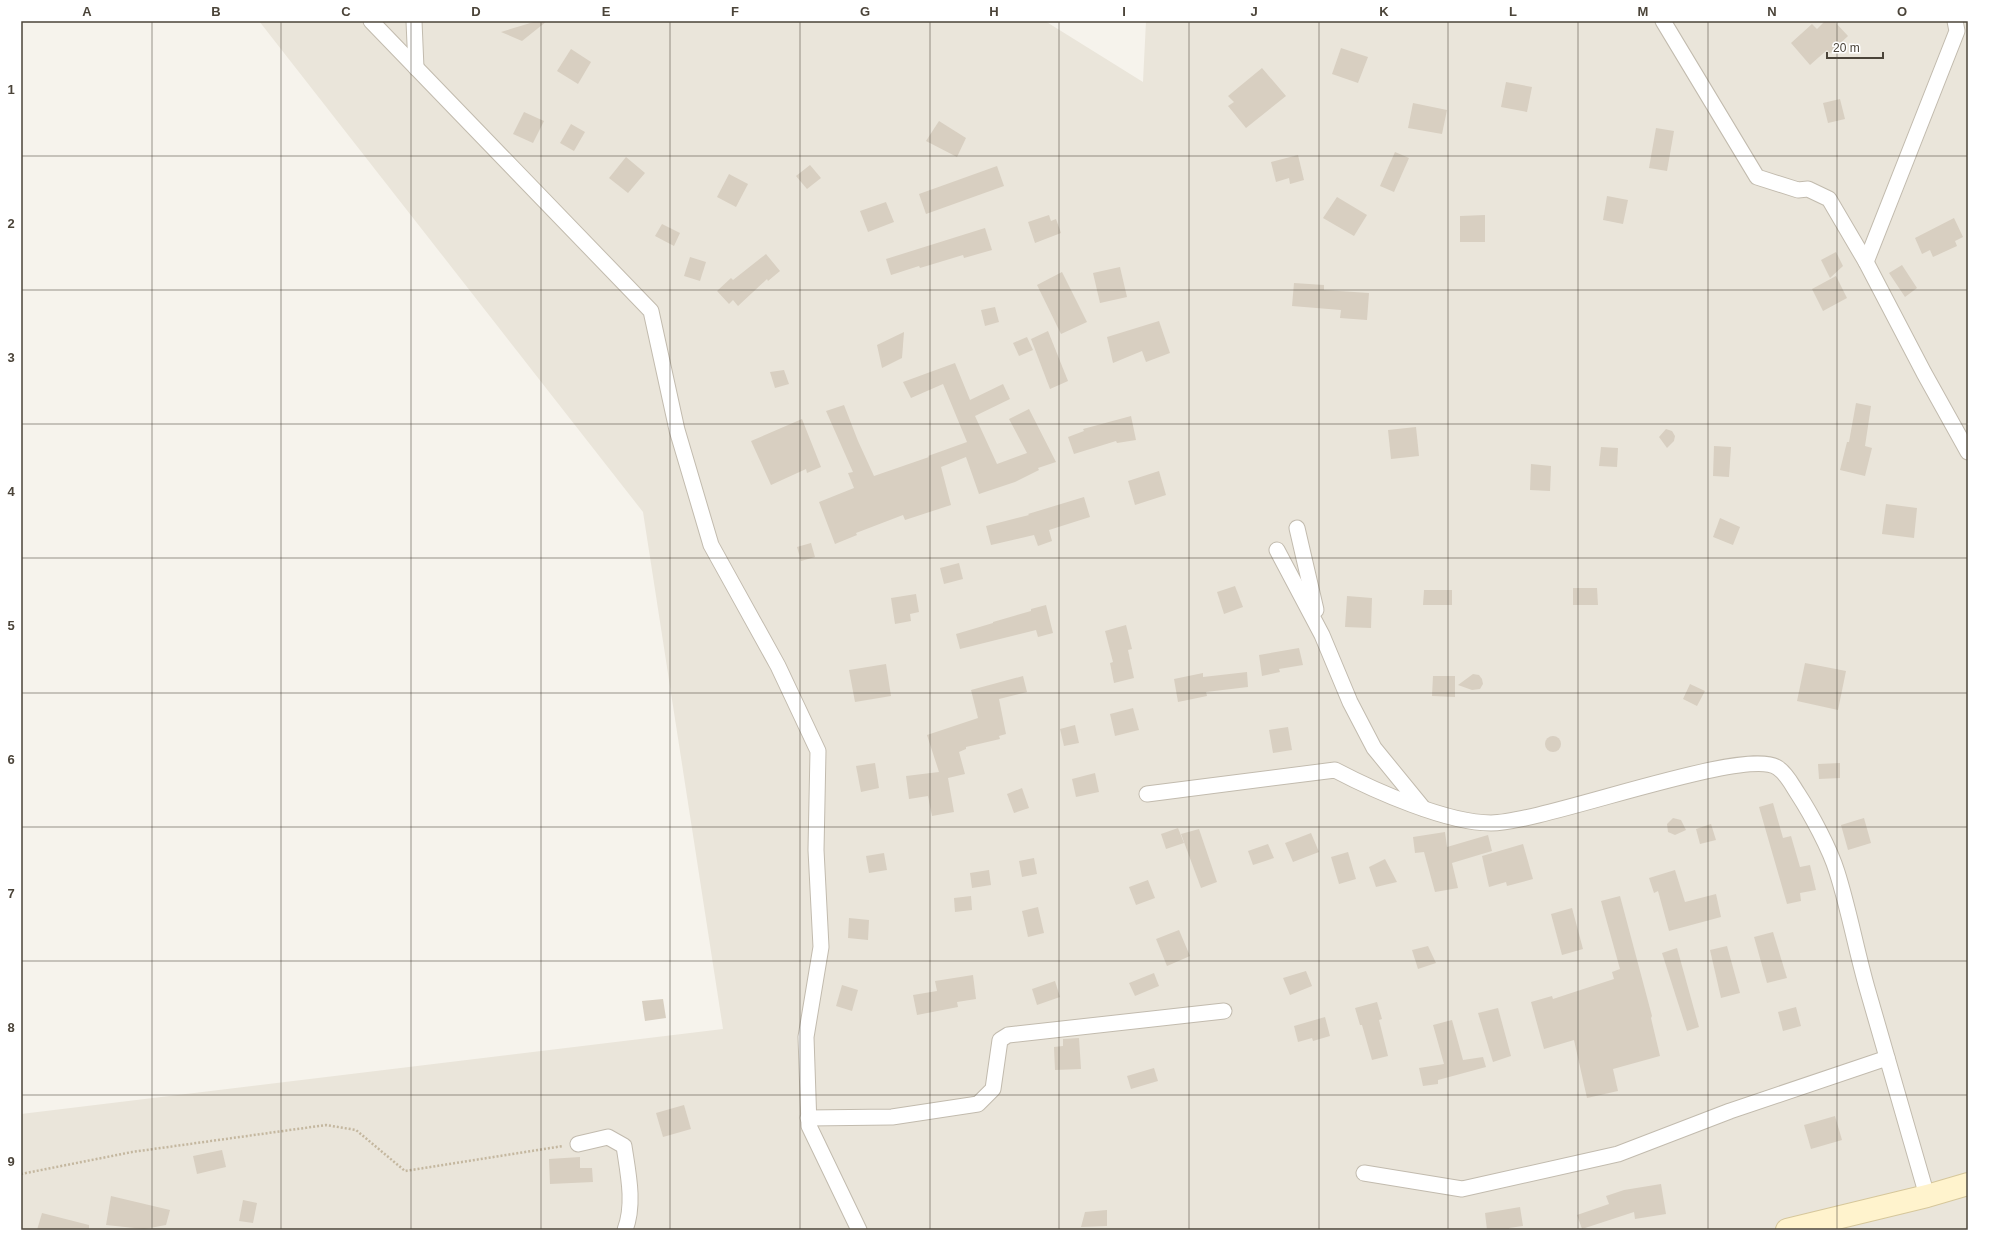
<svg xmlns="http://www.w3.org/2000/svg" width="1989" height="1251" font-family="Arial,sans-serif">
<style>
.residential{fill:#eae5da}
.building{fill:#d8cfc1}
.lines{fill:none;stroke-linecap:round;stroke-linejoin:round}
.street-casing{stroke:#c2bbae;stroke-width:17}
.secondary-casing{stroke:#d6c79b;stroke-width:24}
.path{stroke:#c4b79f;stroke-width:2.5;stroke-dasharray:2 2;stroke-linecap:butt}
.street{stroke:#fff;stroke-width:15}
.secondary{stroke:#fff3cd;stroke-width:22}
.grid{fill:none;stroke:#4b4439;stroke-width:1;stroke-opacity:0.55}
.neatline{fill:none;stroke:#4b4439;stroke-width:1.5}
.grid-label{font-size:13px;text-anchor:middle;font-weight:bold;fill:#4b4439}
</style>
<rect width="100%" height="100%" fill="#f6f3ec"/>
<!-- residential -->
<path class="residential" d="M259,21H1045L1143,82L1146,21H1968V1230H21V1114L723,1029L643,512Z"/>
<!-- building -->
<g class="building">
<path d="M537,21H547L522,41L501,32Z"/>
<path d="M1825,21H1834L1848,36L1830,53L1827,50L1810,65L1791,43L1812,24L1817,29Z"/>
<path d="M1341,48L1368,57L1358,83L1332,74Z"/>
<path d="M571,49L591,62L578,84L557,71Z"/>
<path d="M1262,68L1286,96L1246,128L1228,106L1234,102L1228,96Z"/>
<path d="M1506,82L1532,87L1527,112L1501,107Z"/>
<path d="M1840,99L1845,119L1828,123L1823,103Z"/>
<path d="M1413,103L1447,110L1442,134L1408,128Z"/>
<path d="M524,112L544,121L533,143L513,134Z"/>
<path d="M939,121L966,138L957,157L926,141Z"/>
<path d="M571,124L585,132L574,151L560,143Z"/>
<path d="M1656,128L1674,131L1667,171L1649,168Z"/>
<path d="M1395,152L1409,158L1394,192L1380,186Z"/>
<path d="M1298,155L1304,180L1290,184L1289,178L1276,182L1271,162Z"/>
<path d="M626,157L645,173L628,193L609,178Z"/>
<path d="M810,165L821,178L807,189L796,176Z"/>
<path d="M997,166L1004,186L926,214L919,194Z"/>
<path d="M729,174L748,184L736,207L717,197Z"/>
<path d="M1607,196L1628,200L1623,224L1603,220Z"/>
<path d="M1337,197L1367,215L1354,236L1323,218Z"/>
<path d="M886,202L894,222L868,232L860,211Z"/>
<path d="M1049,215L1051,221L1056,219L1061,233L1035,243L1028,222Z"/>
<path d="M1485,215V242H1460V216Z"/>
<path d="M1954,218L1963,237L1955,241L1957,246L1933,257L1930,250L1922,254L1915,238Z"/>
<path d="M662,224L680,233L674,246L655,236Z"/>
<path d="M985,228L992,250L964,258L963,255L920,268L919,266L891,275L886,259Z"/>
<path d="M1836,252L1843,266L1830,278L1821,260Z"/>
<path d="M766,254L780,271L768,281L767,279L738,306L733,300L729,304L717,291L731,278L733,280Z"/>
<path d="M690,257L706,262L700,281L684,276Z"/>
<path d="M1902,265L1917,288L1905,297L1889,273Z"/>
<path d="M1120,267L1127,297L1100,303L1093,273Z"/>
<path d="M1062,272L1087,322L1061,334L1037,285Z"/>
<path d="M1836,276L1847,298L1823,311L1812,289Z"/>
<path d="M1294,283L1324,285V290L1369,293L1367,320L1340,318L1341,310L1292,306Z"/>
<path d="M995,307L999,322L985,326L981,310Z"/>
<path d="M1159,321L1170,353L1146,362L1142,351L1113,363L1107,337Z"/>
<path d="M1048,331L1068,381L1050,389L1031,339Z"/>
<path d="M904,332L902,358L882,368L877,345Z"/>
<path d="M1027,337L1033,350L1019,356L1013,343Z"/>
<path d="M955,363L970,400L1003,384L1010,399L975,416L997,464L1027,453L1009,419L1029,409L1056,462L1038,468L1039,470L1015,482L979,494L966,457L941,467L951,505L905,520L903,515L856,533L857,535L835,544L819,502L854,488L848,473L853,472L826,411L844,405L858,441L874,476L929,457L928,456L967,442L943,384L911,398L903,382Z"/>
<path d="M784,370L789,384L775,388L770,372Z"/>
<path d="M1856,403L1871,406L1865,446L1872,448L1865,476L1840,470L1847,442H1849Z"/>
<path d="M1131,416L1136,440L1117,443L1116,441L1074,454L1068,437L1084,431L1083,429Z"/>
<path d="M802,419L821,467L807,473L806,469L771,485L751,441Z"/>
<path d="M1416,427L1419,456L1391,459L1388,430Z"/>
<path d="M1666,429L1672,431L1675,436L1674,441L1667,448L1659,437Z"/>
<path d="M1714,446L1731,447L1729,477L1713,476Z"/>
<path d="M1601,447L1618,448L1617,467L1599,466Z"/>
<path d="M1531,464L1551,466L1550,491L1530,490Z"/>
<path d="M1159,471L1166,495L1135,505L1128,481Z"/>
<path d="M1084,497L1090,517L1049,530L1052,541L1038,546L1034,535L991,545L986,526L1029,515L1028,514Z"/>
<path d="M1886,504L1917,508L1914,538L1882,534Z"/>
<path d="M1720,518L1740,527L1733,545L1713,537Z"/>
<path d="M811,543L815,557L801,561L797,547Z"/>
<path d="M959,563L963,579L944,584L940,568Z"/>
<path d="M1235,586L1243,607L1224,614L1217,592Z"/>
<path d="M1573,588H1597L1598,605H1573Z"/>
<path d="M1424,590H1452V605H1423Z"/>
<path d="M916,594L919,612L910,614L911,621L895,624L891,598Z"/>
<path d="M1347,596L1372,598L1371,628L1345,627Z"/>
<path d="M1046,605L1053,633L1038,637L1036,630L960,649L956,634L993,623V622L1031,611V609Z"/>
<path d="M1126,625L1132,649L1128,650L1134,678L1114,683L1110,663L1113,662L1105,631Z"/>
<path d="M1299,648L1303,665L1279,669L1280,672L1262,676L1259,655Z"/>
<path d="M1805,663L1846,671L1838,710L1797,701Z"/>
<path d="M886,664L891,696L855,702L849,670Z"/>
<path d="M1247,672L1248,687L1206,692L1207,696L1178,702L1174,679L1203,673V677Z"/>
<path d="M1473,674L1479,675L1482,679L1483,684L1480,689L1472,690L1458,685Z"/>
<path d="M1023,676L1027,692L999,699L1006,734L999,736L1000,739L966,747V749L959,752L965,774L948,778L954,812L932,816L928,796L909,799L906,776L939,772L927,735L978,718L971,690Z"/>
<path d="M1433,676H1455V697L1432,696Z"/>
<path d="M1690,684L1705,691L1697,706L1683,699Z"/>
<path d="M1133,708L1139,730L1115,736L1110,714Z"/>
<path d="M1075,725L1079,743L1064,746L1060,729Z"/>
<path d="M1288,727L1292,750L1273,753L1269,730Z"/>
<circle cx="1553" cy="744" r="8"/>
<path d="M875,763L879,788L861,792L856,766Z"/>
<path d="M1840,763V778L1819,779L1818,764Z"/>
<path d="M1095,773L1099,792L1076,797L1072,779Z"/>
<path d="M1022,788L1029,808L1014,813L1007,794Z"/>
<path d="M1773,803L1783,838L1791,836L1800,867L1810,865L1816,890L1800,893L1801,901L1787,904L1759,807Z"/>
<path d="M1673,818L1681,820L1686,830L1675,835L1668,832L1667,824Z"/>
<path d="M1864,818L1871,843L1848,850L1841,825Z"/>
<path d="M1711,824L1716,840L1700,844L1696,829Z"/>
<path d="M1178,828L1184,843L1166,849L1161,834Z"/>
<path d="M1199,829L1217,882L1201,888L1181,834Z"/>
<path d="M1445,832L1447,847L1488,835L1492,851L1452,863L1458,888L1435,892L1424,852L1415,853L1413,837Z"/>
<path d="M1311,833L1319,852L1293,862L1285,843Z"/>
<path d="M1268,844L1274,858L1253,865L1248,851Z"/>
<path d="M1523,844L1533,879L1507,886L1506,882L1489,887L1482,856Z"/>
<path d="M1348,852L1356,879L1339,884L1331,857Z"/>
<path d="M884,853L887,870L869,873L866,856Z"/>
<path d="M1034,858L1037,874L1022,877L1019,861Z"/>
<path d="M1385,859L1397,882L1376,887L1369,867Z"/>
<path d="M989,870L991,885L972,888L970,873Z"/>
<path d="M1675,870L1685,902L1716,894L1721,917L1669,931L1658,891L1654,893L1649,878Z"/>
<path d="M1148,880L1155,898L1136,905L1129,887Z"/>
<path d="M971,896L972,910L955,912L954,898Z"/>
<path d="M1620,896L1652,1016L1651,1018L1660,1056L1613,1069L1618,1091L1587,1098L1574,1040L1544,1049L1531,1002L1552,996L1553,999L1614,979L1612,972L1620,969L1601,901Z"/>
<path d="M1038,907L1044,933L1028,937L1022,911Z"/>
<path d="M1572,908L1583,949L1562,955L1551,914Z"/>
<path d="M849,918L869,920L868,940L848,938Z"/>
<path d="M1179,930L1190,956L1167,966L1156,939Z"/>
<path d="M1773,932L1787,978L1767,983L1754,937Z"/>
<path d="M1428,946L1436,963L1418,969L1412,950Z"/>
<path d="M1727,946L1740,993L1721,998L1710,950Z"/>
<path d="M1677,948L1699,1027L1687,1031L1662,953Z"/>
<path d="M1306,971L1312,986L1290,995L1283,978Z"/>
<path d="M1154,973L1159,986L1135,996L1129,983Z"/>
<path d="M973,975L976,999L957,1002L958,1007L917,1015L913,995L937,991L935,981Z"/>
<path d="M1055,981L1060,997L1037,1005L1032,989Z"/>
<path d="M842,985L858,990L852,1011L836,1006Z"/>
<path d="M663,999L666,1018L645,1021L642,1001Z"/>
<path d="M1377,1002L1382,1019L1379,1020L1388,1056L1372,1060L1362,1025H1360L1355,1008Z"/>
<path d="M1796,1007L1801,1026L1783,1031L1778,1012Z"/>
<path d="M1498,1008L1511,1056L1493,1062L1478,1013Z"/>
<path d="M1325,1017L1330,1036L1313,1041L1312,1038L1298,1042L1294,1026Z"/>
<path d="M1452,1020L1463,1060L1483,1057L1486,1067L1438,1080V1084L1423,1086L1419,1068L1444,1064L1433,1025Z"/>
<path d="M1079,1038L1081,1069L1055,1070L1054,1047L1063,1046V1039Z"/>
<path d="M1154,1068L1158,1081L1131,1089L1127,1076Z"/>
<path d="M684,1105L691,1129L663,1137L656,1113Z"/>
<path d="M1835,1116L1842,1140L1811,1149L1804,1125Z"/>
<path d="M222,1150L226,1167L197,1174L193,1156Z"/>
<path d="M580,1157V1168H592L593,1182L550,1184L549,1159Z"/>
<path d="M1661,1184L1666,1214L1635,1219L1634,1212L1582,1229L1577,1215L1609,1204L1606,1196L1624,1190Z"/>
<path d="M111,1196L170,1210L166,1225L144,1229L106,1225Z"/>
<path d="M243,1200L257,1203L253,1223L239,1221Z"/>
<path d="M1520,1207L1523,1226L1509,1228V1230H1487L1485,1213Z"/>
<path d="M1107,1210V1226L1081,1227L1085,1212Z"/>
<path d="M42,1213L89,1225V1230H37Z"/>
</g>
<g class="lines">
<!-- street casing -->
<g class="street-casing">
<g id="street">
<path d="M371,21L651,311L677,430L711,545L778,666L818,751L816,850L821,947L806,1037L809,1126L859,1230"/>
<path d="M414,21L416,68"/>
<path d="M1663,21L1757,177L1798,190L1808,189L1829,199L1866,262L1924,373L1968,452"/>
<path d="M1866,262L1957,31L1955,21"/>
<path d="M1297,528L1316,610"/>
<path d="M1277,550L1322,635L1350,702L1374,748L1423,808"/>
<path d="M1147,794L1335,770C1375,791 1447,823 1491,823C1543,823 1747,745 1778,768C1787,774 1792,785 1798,794C1811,814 1830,849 1837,872C1849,910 1856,949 1867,988C1887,1057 1907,1127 1927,1196"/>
<path d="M808,1118L892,1117L978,1104L993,1089L1000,1040L1008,1035L1224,1011"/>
<path d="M578,1144L608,1137L624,1146C628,1173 635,1204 625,1230"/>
<path d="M1364,1173L1462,1189L1618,1154L1730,1111L1887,1058"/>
</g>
</g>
<!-- secondary casing -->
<g class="secondary-casing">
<path id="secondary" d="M1787,1230L1927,1196L1968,1184"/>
</g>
<!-- path -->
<path class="path" d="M21,1174L132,1152L326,1125L356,1130L405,1171L563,1146"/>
<!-- street -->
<use href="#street" class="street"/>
<!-- secondary -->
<use href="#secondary" class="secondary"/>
</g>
<!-- grid -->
<path class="grid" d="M152,21V1230M281,21V1230M411,21V1230M541,21V1230M670,21V1230M800,21V1230M930,21V1230M1059,21V1230M1189,21V1230M1319,21V1230M1448,21V1230M1578,21V1230M1708,21V1230M1837,21V1230M21,156H1968M21,290H1968M21,424H1968M21,558H1968M21,693H1968M21,827H1968M21,961H1968M21,1095H1968"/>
<!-- border -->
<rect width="1989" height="1251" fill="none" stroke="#ffffff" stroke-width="44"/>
<!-- scale -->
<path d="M1827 52v6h56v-6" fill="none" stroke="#4b4439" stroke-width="2"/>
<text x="1833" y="52" font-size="12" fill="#4b4439" stroke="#ffffff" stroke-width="3" paint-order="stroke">20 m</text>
<rect x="22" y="22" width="1945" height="1207" class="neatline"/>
<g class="grid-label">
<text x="87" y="16">A</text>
<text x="216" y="16">B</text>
<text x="346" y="16">C</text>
<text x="476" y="16">D</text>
<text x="606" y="16">E</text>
<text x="735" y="16">F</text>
<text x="865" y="16">G</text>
<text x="994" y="16">H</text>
<text x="1124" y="16">I</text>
<text x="1254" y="16">J</text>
<text x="1384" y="16">K</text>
<text x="1513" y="16">L</text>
<text x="1643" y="16">M</text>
<text x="1772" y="16">N</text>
<text x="1902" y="16">O</text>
<text x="11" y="94">1</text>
<text x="11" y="228">2</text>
<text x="11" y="362">3</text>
<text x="11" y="496">4</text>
<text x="11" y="630">5</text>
<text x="11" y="764">6</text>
<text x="11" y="898">7</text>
<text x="11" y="1032">8</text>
<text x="11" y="1166">9</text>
</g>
</svg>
